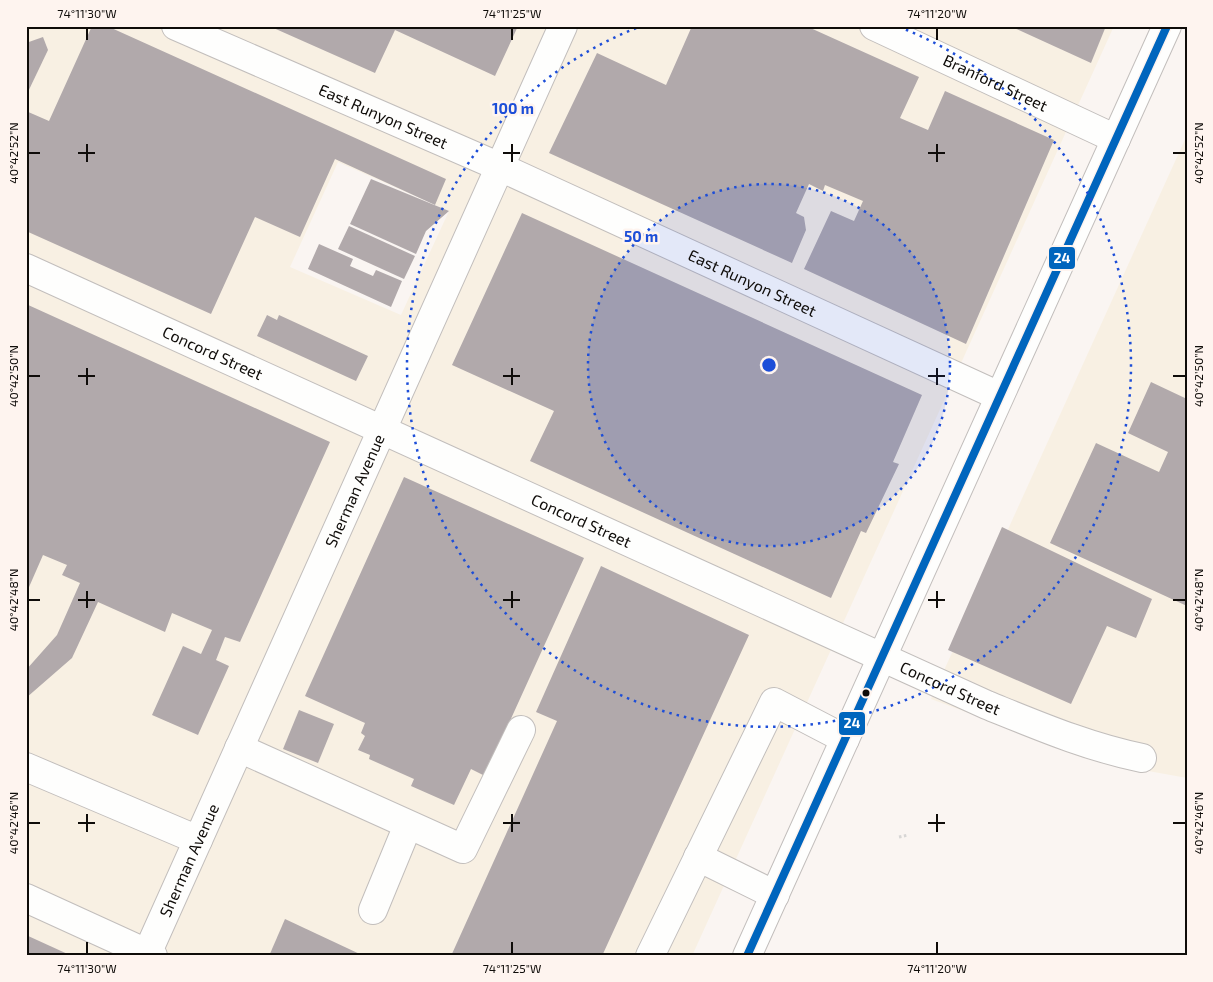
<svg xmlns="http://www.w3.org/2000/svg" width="1213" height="982" font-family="'Exo 2',sans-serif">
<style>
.industrial{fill:#f8f0e3;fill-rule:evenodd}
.building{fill:#b1a9ab}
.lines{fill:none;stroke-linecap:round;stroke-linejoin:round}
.minor-casing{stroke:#c2bebc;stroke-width:30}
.major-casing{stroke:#c2bebc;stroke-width:30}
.path{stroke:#d7d6d5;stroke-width:3;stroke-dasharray:2.5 2.5;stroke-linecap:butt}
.minor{stroke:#fefefd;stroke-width:28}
.major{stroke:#fefefd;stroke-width:28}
.bus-1-casing{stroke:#fef4ef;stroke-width:11}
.bus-1{stroke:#0065bd;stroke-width:8}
.ticks{fill:none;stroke:#0f0c09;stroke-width:2}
.ring{fill:none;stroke:#1d4ed8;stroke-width:2.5;stroke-dasharray:2.5 5}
.bus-dot{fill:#0f0c09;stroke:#fef4ef;stroke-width:2}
.labels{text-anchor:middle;stroke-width:5;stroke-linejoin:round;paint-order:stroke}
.street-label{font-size:16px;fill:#0f0c09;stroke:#fef4ef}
.centre{fill:#1d4ed8;stroke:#fef4ef;stroke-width:2.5}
.ring-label{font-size:15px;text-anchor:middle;font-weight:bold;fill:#1d4ed8;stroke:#fef4ef;stroke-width:5;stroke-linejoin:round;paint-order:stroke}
.line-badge{stroke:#fef4ef;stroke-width:2}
.badge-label{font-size:14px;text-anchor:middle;font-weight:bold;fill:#fff}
.neatline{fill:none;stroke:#0f0c09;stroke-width:2}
.ticks-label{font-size:12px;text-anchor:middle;fill:#0f0c09}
</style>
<rect width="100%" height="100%" fill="#faf5f2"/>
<!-- industrial -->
<g class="industrial">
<path d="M26,26H1114L692,956H26ZM338,162L449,211L401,315L290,267Z"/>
<path d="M1187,135V778L1104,763L931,699Z"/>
</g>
<!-- building -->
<g class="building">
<path d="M92,26H107L446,179L435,205L335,159L300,237L255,217L211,314L26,231V111L49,121Z"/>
<path d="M269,26H518L495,76L395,30L375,73Z"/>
<path d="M692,26H806L919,77L900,118L928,130L945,91L1054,140L966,344L804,269L831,211L854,221L863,201L825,185L823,191L809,184L796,213L804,217L806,230L792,263L549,153L597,53L666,85Z"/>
<path d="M1010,26H1106L1091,63Z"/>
<path d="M43,37L48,50L26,96V43Z"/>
<path d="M371,179L449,211L426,231L416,254L350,224Z"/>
<path d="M522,213L922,395L893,462L899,464L866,533L861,531L831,598L530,461L554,411L452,365Z"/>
<path d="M349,226L415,256L404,279L338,249Z"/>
<path d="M319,244L353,259L350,266L373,276L376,270L402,281L391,307L308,269Z"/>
<path d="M26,304L330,442L240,642L225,637L216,660L229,666L198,735L152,715L183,646L201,654L212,630L172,613L165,632L98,602L72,658L26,698V670L57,635L80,583L62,575L67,565L43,555L26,594Z"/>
<path d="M267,315L277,320L279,315L368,356L356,381L257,336Z"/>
<path d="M1151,382L1187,399V606L1050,543L1096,443L1159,472L1168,452L1128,433Z"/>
<path d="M404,477L584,558L485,776L471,769L454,805L411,786L414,779L369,759L370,755L358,750L365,736L361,733L365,723L305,696Z"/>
<path d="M1002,527L1152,599L1136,638L1107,626L1071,704L948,650Z"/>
<path d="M601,566L749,635L602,956H451L557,721L536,712Z"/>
<path d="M299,710L334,724L318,763L283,749Z"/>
<path d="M285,919L364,956H269Z"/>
<path d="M26,935L72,956H26Z"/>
</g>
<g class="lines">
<!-- minor casing -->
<g class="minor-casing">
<g id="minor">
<path id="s1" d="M176,26L500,167L999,396"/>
<path id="s2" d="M874,26L1116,139"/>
<path id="s3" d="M26,268L987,705C1039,726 1088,747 1142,758"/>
<path d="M239,748L463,849L521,730"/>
<path d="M26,767L198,840"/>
<path d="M698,857L775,895"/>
<path d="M26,898L153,956"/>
<path d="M373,910L408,825"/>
<path id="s4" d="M146,956L563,26"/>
<path d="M650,956L774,702L845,739"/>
</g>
</g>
<!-- major casing -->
<g class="major-casing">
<path id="major" d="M747,956L1167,26"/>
</g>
<!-- path -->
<path class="path" d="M899,837L908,835"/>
<!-- minor -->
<use href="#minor" class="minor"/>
<!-- major -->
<use href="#major" class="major"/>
<!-- bus-1 casing -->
<g class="bus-1-casing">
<path id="bus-1" d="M747,956L1167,26"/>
</g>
<!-- bus-1 -->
<use href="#bus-1" class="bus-1"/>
</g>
<!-- ticks -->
<path class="ticks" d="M87,28V40M512,28V40M937,28V40M87,144V162M512,144V162M937,144V162M28,153H40M78,153H95M503,153H520M928,153H945M1173,153H1186M87,368V385M512,368V385M937,368V385M28,376H40M78,376H95M503,376H520M928,376H945M1173,376H1186M87,591V608M512,591V608M937,591V608M28,600H40M78,600H95M503,600H520M928,600H945M1173,600H1186M87,814V832M512,814V832M937,814V832M28,823H40M78,823H95M503,823H520M928,823H945M1173,823H1186M87,942V954M512,942V954M937,942V954"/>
<!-- distance rings -->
<circle cx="769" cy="365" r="181" fill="#1d4ed8" fill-opacity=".12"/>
<g class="ring">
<circle cx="769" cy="365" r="181"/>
<path d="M899 27A362 362 0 1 1 639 27"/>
</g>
<!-- markers -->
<circle class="bus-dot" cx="866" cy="693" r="4.5"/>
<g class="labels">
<!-- street labels -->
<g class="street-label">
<text dy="6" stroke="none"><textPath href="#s2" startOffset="134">Branford Street</textPath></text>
<text dy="6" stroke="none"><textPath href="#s1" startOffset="226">East Runyon Street</textPath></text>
<text dy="6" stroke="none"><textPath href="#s1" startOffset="631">East Runyon Street</textPath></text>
<text dy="6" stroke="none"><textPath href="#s3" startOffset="205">Concord Street</textPath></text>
<text dy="6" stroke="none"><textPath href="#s4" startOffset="510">Sherman Avenue</textPath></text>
<text dy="6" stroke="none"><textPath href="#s3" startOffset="610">Concord Street</textPath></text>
<text dy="6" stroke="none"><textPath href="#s3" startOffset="1015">Concord Street</textPath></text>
<text dy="6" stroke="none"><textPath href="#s4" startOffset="105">Sherman Avenue</textPath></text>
</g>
</g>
<circle cx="769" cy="365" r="8" class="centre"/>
<g class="ring-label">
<text x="513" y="114">100 m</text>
<text x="641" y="242">50 m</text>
</g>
<g class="line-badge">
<rect x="1048" y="246" width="28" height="24" rx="5" fill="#0065bd"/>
<rect x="838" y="711" width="28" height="25" rx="5" fill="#0065bd"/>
</g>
<g class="badge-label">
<text x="1062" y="263">24</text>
<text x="852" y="728">24</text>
</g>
<!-- border -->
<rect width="1213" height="982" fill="none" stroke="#fef4ef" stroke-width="55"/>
<rect x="28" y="28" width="1158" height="926" class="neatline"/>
<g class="ticks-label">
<text x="87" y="18">74°11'30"W</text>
<text x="512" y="18">74°11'25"W</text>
<text x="937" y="18">74°11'20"W</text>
<text transform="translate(14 153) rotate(-90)" y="4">40°42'52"N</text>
<text transform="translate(1199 153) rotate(-90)" y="4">40°42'52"N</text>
<text transform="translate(14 376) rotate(-90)" y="4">40°42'50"N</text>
<text transform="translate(1199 376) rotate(-90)" y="4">40°42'50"N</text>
<text transform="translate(14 600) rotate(-90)" y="4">40°42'48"N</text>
<text transform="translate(1199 600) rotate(-90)" y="4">40°42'48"N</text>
<text transform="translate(14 823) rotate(-90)" y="4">40°42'46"N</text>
<text transform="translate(1199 823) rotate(-90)" y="4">40°42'46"N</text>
<text x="87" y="973">74°11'30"W</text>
<text x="512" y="973">74°11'25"W</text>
<text x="937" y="973">74°11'20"W</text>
</g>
</svg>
